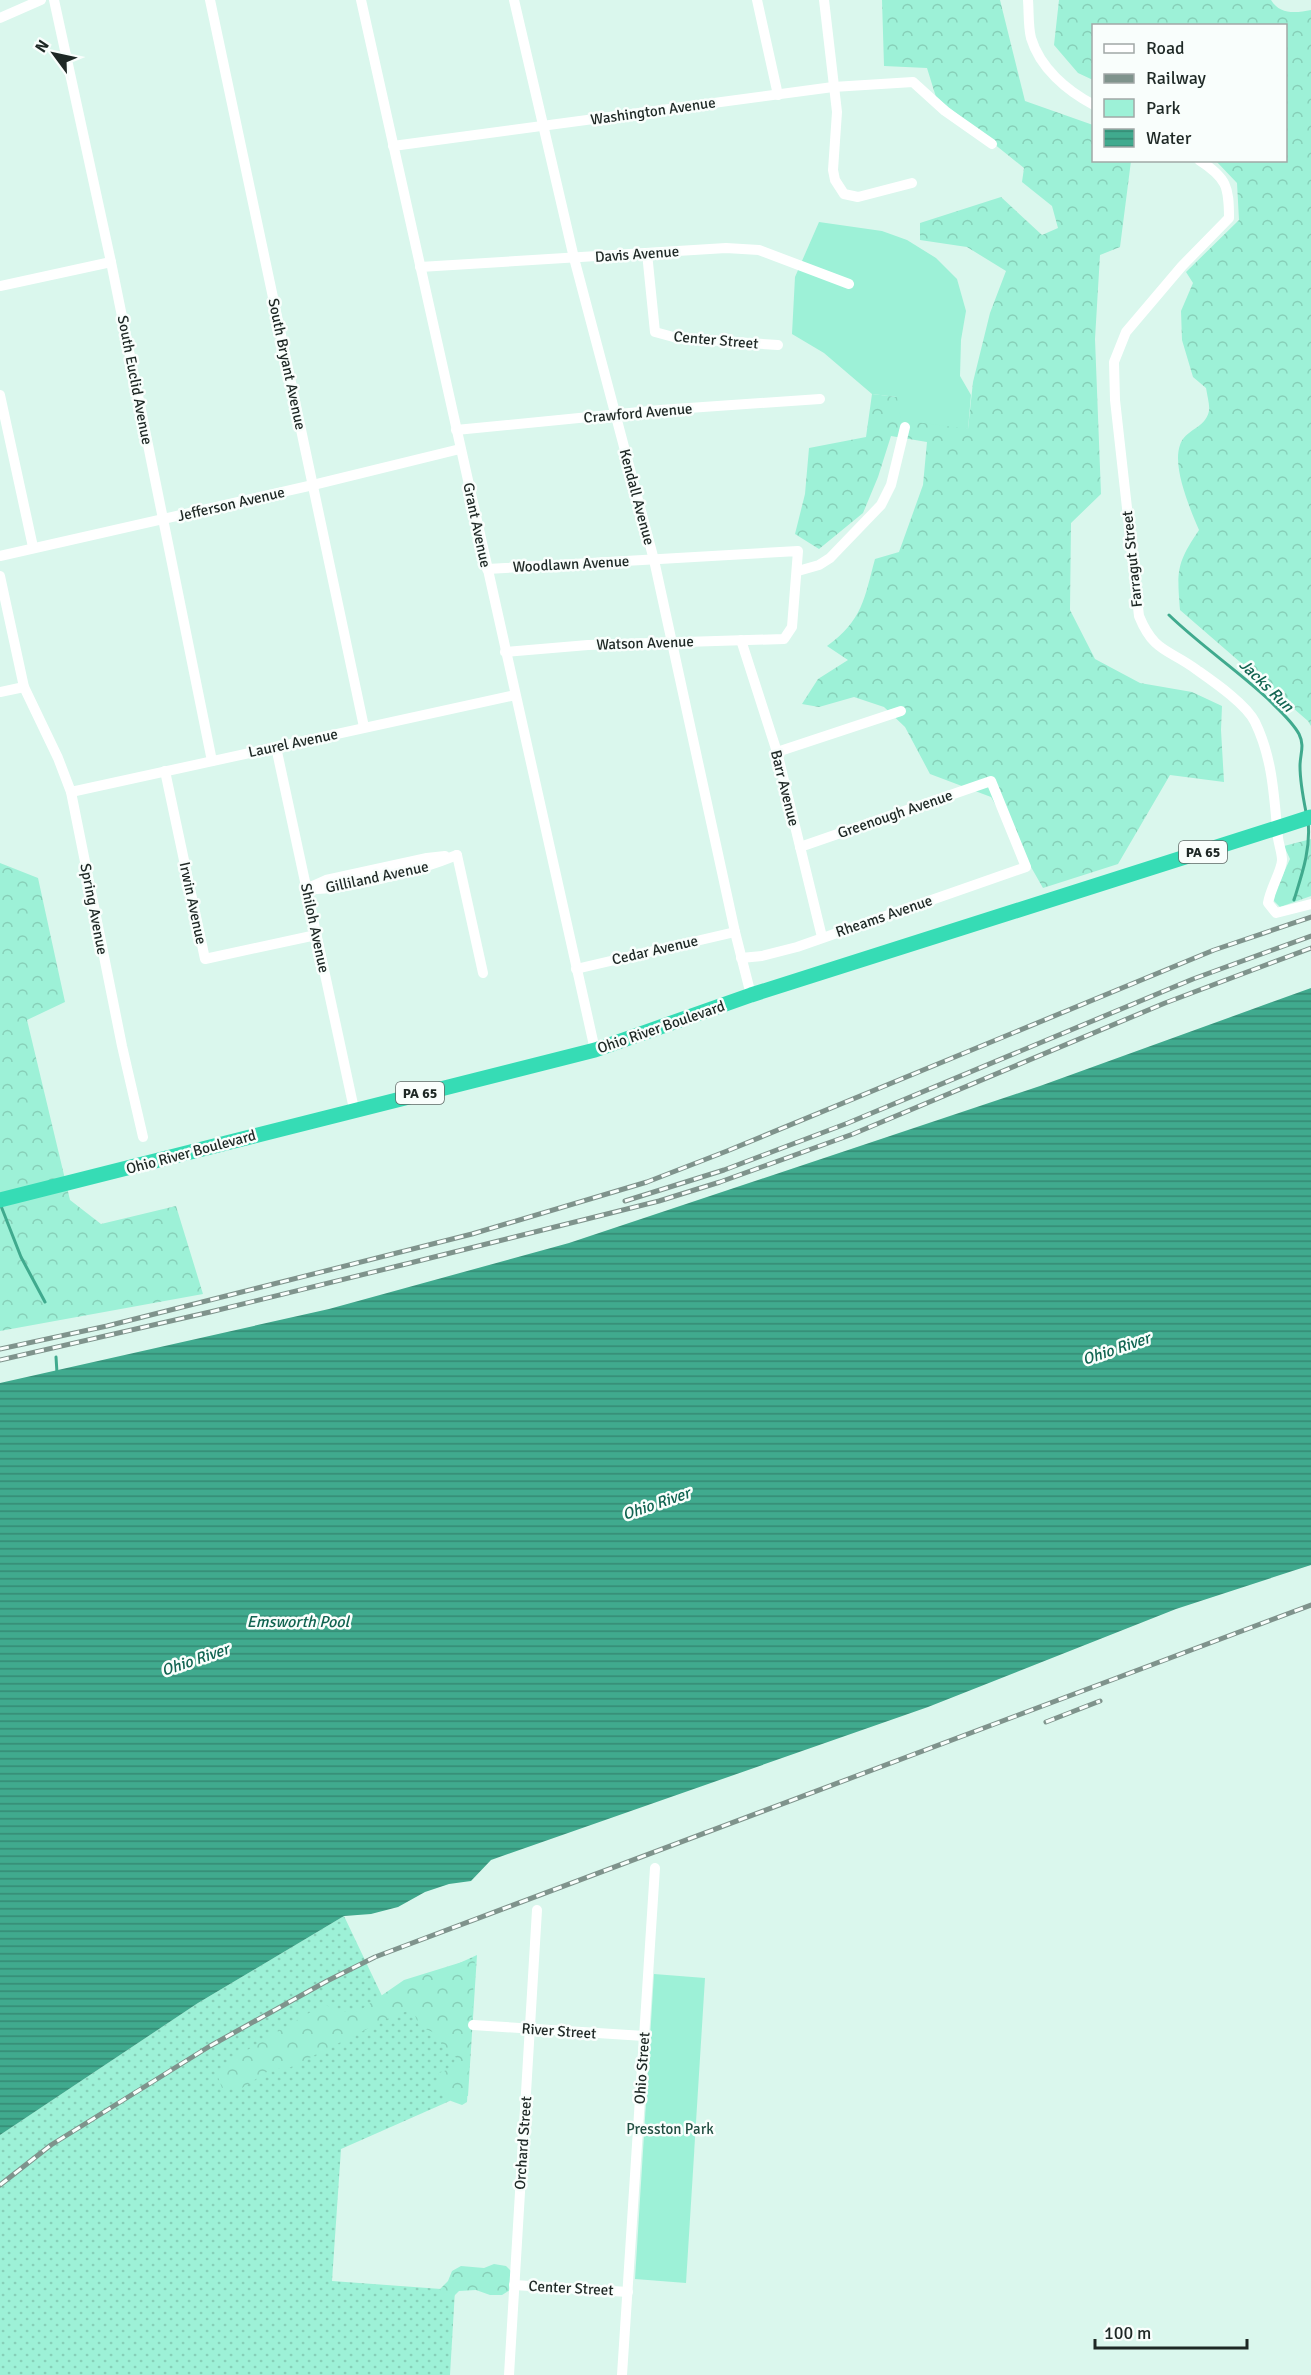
<svg xmlns="http://www.w3.org/2000/svg" width="1311" height="2375" font-family="Signika,sans-serif">
<style>
.grass{fill:url(#grass-dots)}
.forest{fill:url(#forest-crowns)}
.green{fill:#9df1d7}
.water{fill:url(#water-rules)}
.lines{fill:none;stroke-linecap:round;stroke-linejoin:round}
.stream{stroke:#40aa8e;stroke-width:3}
.minor{stroke:#fff;stroke-width:10}
.highway{stroke:#36dcb5;stroke-width:15}
.rail-casing{stroke:#7f938c;stroke-width:5}
.rail{stroke:#f9fefc;stroke-width:3;stroke-dasharray:9;stroke-linecap:butt}
.labels{text-anchor:middle;stroke-width:5;stroke-linejoin:round;paint-order:stroke}
.shield{fill:#f9fefc;stroke:#606866;stroke-width:1.5}
.shield-label{font-size:14px;font-weight:bold;fill:#1e2825}
.street-label{font-size:15px;fill:#1e2825;stroke:#f9fefc}
.park-label{font-size:15px;fill:#224f42;stroke:#f9fefc}
.water-label{font-size:16px;font-style:italic;fill:#116451;stroke:#f9fefc}
</style>
<defs>
<pattern id="grass-dots" width="8" height="8" patternUnits="userSpaceOnUse" patternTransform="scale(1.5)"><rect width="8" height="8" fill="#9df1d7"/><path d="M2 2h.1M6 6h.1" fill="none" stroke="#87cfb8" stroke-width="1.8" stroke-linecap="round"/></pattern>
<pattern id="forest-crowns" width="20" height="18" patternUnits="userSpaceOnUse" patternTransform="scale(1.5)"><rect width="20" height="18" fill="#9df1d7"/><path d="M2 6a3 3 0 1 1 6 0M12 15a3 3 0 1 1 6 0" fill="none" stroke="#87cfb8"/></pattern>
<pattern id="water-rules" width="6" height="5" patternUnits="userSpaceOnUse" patternTransform="scale(1.5)"><rect width="6" height="5" fill="#40aa8e"/><path d="M0 2.5h6" fill="none" stroke="#358a74"/></pattern>
</defs>
<rect width="100%" height="100%" fill="#daf7ed"/>
<!-- grass -->
<path class="grass" d="M344,1916L383,1998L477,1955L468,2096H461L341,2149L332,2281L455,2290L450,2375H0V2135L198,2003Z"/>
<!-- forest -->
<g class="forest">
<path d="M882,0H1000L1025,101L1093,125L1094,160L1131,161L1120,247L1100,255L1095,339L1101,494L1071,523L1070,610L1095,659L1140,683L1192,692L1222,706L1221,730L1224,782L1170,775L1118,864L1043,888L991,797L930,774L905,727L884,707L854,697L819,707L802,704L818,679L848,660L827,646C863,620 864,599 875,559L899,552L923,485L927,442L891,436L878,477L863,513L819,549L795,534L805,494L809,448L866,437L872,394L897,397L968,429L973,382L990,313L1006,271L967,247L920,240V223L1001,197L1042,235L1058,228L1052,206L1022,182L1024,168L936,97L927,68L884,66Z"/>
<path d="M1059,0H1271C1280,15 1296,13 1311,10V726L1308,721L1180,610C1177,571 1176,564 1199,530C1190,509 1172,467 1180,445C1185,429 1205,429 1209,411C1210,405 1207,395 1206,388L1193,377L1182,340L1181,311L1193,283L1186,272L1239,220L1237,183L1216,161L1286,160V26H1094L1093,80L1078,73L1054,45Z"/>
<path d="M1311,839V896L1280,907L1274,901L1275,892L1290,859L1284,846Z"/>
<path d="M0,863L38,878L65,1002L27,1020L70,1200L101,1224L176,1206L203,1294L0,1331Z"/>
<path d="M475,1958L467,2102L462,2105L451,2101L438,2086L439,2073L452,2068L456,2057L444,2050L437,2034L419,2026L413,2010L397,2014L287,2069L273,2068L242,2088H222L218,2077L229,2061L324,2004L339,2012L359,2011L404,1980Z"/>
<path d="M494,2264L506,2266L514,2274L513,2288L502,2295H490L476,2290L459,2291L451,2299L443,2296L440,2289L448,2281L452,2271L461,2266L484,2268Z"/>
</g>
<!-- green -->
<g class="green">
<path d="M819,222L882,231L907,240L936,258L957,279L966,311L961,340L960,376L971,395L968,429L901,420L897,397L872,394L824,353L792,334L795,277Z"/>
<path d="M654,1974L705,1978L686,2283L635,2279Z"/>
</g>
<!-- water -->
<path class="water" d="M1311,988V1565L1176,1609L928,1707L491,1860L471,1881L449,1884L425,1892L398,1907L371,1914L344,1916L198,2003L0,2135V1383L329,1309L569,1243L1040,1086Z"/>
<g class="lines">
<!-- stream -->
<g class="stream">
<path d="M1169,615C1200,645 1237,670 1268,699C1279,710 1292,721 1299,734C1305,746 1300,754 1300,766C1300,782 1303,797 1306,812"/>
<path d="M1294,900C1302,874 1311,849 1308,821"/>
<path d="M1,1206L21,1257L45,1302"/>
<path d="M56,1357L57,1373"/>
</g>
<!-- minor -->
<g class="minor">
<path d="M54,0L111,262L212,761"/>
<path d="M210,0L364,727"/>
<path d="M361,0L595,1050"/>
<path d="M514,0L574,258L654,560L735,932L751,995"/>
<path d="M757,0L778,95"/>
<path d="M824,0L837,112L833,170L835,180L844,194L858,197L912,183"/>
<path d="M1028,0C1029,12 1028,26 1031,38C1040,68 1067,91 1094,105"/>
<path d="M0,18L41,0"/>
<path d="M393,146L833,87L913,82L945,111L992,144"/>
<path d="M1199,160C1227,178 1229,187 1229,218L1182,266L1126,332L1114,362L1115,400L1139,616C1154,653 1169,649 1197,670C1214,682 1246,704 1255,722C1273,759 1274,797 1278,838C1279,845 1282,853 1282,860C1282,870 1270,889 1268,903L1276,913L1311,904"/>
<path d="M647,253L655,332L677,338L778,345"/>
<path d="M420,267L726,248L759,250L849,284"/>
<path d="M0,286L111,262"/>
<path d="M0,395L33,547"/>
<path d="M456,430L660,410L820,399"/>
<path d="M0,556L313,485L460,449"/>
<path d="M487,569L798,551L792,627L784,639L588,645L505,652"/>
<path d="M798,571L819,565L830,558L881,505L891,485L905,427"/>
<path d="M0,576L24,687L58,758L71,792L122,1046L143,1137"/>
<path d="M741,640L777,752L822,937"/>
<path d="M0,692L24,687"/>
<path d="M276,747L354,1109"/>
<path d="M777,752L901,711"/>
<path d="M165,771L205,959L316,935"/>
<path d="M71,792L515,695"/>
<path d="M457,855L483,973"/>
<path d="M308,888L326,880L427,858L445,856"/>
<path d="M306,889C349,890 417,871 457,855"/>
<path d="M741,958L762,956L797,947L1026,867L991,781L800,847"/>
<path d="M576,969L735,932"/>
<path d="M473,2025L644,2036"/>
<path d="M514,2285L628,2292"/>
<path d="M509,2375L537,1910"/>
<path d="M622,2375L655,1868"/>
</g>
<!-- highway -->
<path class="highway" d="M0,1200L595,1050L751,995L1311,817"/>
<!-- rail casing -->
<g class="rail-casing">
<g id="rail">
<path d="M625,1201L724,1170L848,1123L1193,979L1311,936"/>
<path d="M0,1349L107,1326L472,1234L647,1182L727,1151L1214,950L1311,917"/>
<path d="M0,1360L210,1312L406,1264L659,1201L720,1182L853,1134L1165,1003L1311,948"/>
<path d="M1046,1722L1100,1701"/>
<path d="M0,2185L51,2145L210,2046L327,1981L375,1957L1311,1605"/>
</g>
</g>
<!-- rail -->
<use href="#rail" class="rail"/>
</g>
<g class="labels">
<!-- shield labels -->
<g class="shield">
<rect x="1179" y="841" width="48" height="22" rx="4.5"/>
<rect x="396" y="1082" width="48" height="22" rx="4.5"/>
</g>
<g class="shield-label">
<text x="1203" y="857">PA 65</text>
<text x="420" y="1098">PA 65</text>
</g>
<!-- street labels -->
<g class="street-label">
<text transform="translate(653 111) rotate(-8)" y="5">Washington Avenue</text>
<text transform="translate(637 254) rotate(-4)" y="5">Davis Avenue</text>
<text transform="translate(716 340) rotate(5)" y="5">Center Street</text>
<text transform="translate(287 364) rotate(78)" y="5">South Bryant Avenue</text>
<text transform="translate(135 380) rotate(79)" y="5">South Euclid Avenue</text>
<text transform="translate(638 413) rotate(-5)" y="5">Crawford Avenue</text>
<text transform="translate(637 497) rotate(75)" y="5">Kendall Avenue</text>
<text transform="translate(231 504) rotate(-13)" y="5">Jefferson Avenue</text>
<text transform="translate(477 525) rotate(78)" y="5">Grant Avenue</text>
<text transform="translate(1132 559) rotate(-96)" y="5">Farragut Street</text>
<text transform="translate(571 564) rotate(-3)" y="5">Woodlawn Avenue</text>
<text transform="translate(645 643) rotate(-2)" y="5">Watson Avenue</text>
<text transform="translate(293 743) rotate(-12)" y="5">Laurel Avenue</text>
<text transform="translate(785 788) rotate(76)" y="5">Barr Avenue</text>
<text transform="translate(895 814) rotate(-19)" y="5">Greenough Avenue</text>
<text transform="translate(377 877) rotate(-12)" y="5">Gilliland Avenue</text>
<text transform="translate(193 903) rotate(78)" y="5">Irwin Avenue</text>
<text transform="translate(94 909) rotate(79)" y="5">Spring Avenue</text>
<text transform="translate(884 916) rotate(-19)" y="5">Rheams Avenue</text>
<text transform="translate(315 928) rotate(78)" y="5">Shiloh Avenue</text>
<text transform="translate(655 950) rotate(-13)" y="5">Cedar Avenue</text>
<text transform="translate(661 1027) rotate(-19)" y="5">Ohio River Boulevard</text>
<text transform="translate(191 1152) rotate(-15)" y="5">Ohio River Boulevard</text>
<text transform="translate(559 2031) rotate(4)" y="5">River Street</text>
<text transform="translate(642 2068) rotate(-86)" y="5">Ohio Street</text>
<text transform="translate(523 2143) rotate(-86)" y="5">Orchard Street</text>
<text transform="translate(571 2288) rotate(3)" y="5">Center Street</text>
</g>
<!-- park labels -->
<g class="park-label">
<text x="670" y="2134">Presston Park</text>
</g>
<!-- water labels -->
<g class="water-label">
<text transform="translate(1267 685) rotate(44)" y="6">Jacks Run</text>
<text transform="translate(1116 1348) rotate(-19)" y="6">Ohio River</text>
<text transform="translate(656 1503) rotate(-19)" y="6">Ohio River</text>
<text x="298" y="1627">Emsworth Pool</text>
<text transform="translate(195 1659) rotate(-19)" y="6">Ohio River</text>
</g>
</g>
<!-- legend -->
<rect x="1092" y="24" width="195" height="138" fill="#f9fefc" stroke="#a1a8a6" stroke-width="1.5"/>
<rect x="1104" y="44" width="30" height="9" fill="#ffffff" stroke="#a1a8a6" stroke-width="1.5"/>
<text x="1146" y="54" font-size="18" fill="#1e2825">Road</text>
<rect x="1104" y="74" width="30" height="9" fill="#7f938c" stroke="#a1a8a6" stroke-width="1.5"/>
<text x="1146" y="84" font-size="18" fill="#1e2825">Railway</text>
<rect x="1104" y="99" width="30" height="18" fill="#9df1d7" stroke="#a1a8a6" stroke-width="1.5"/>
<text x="1146" y="114" font-size="18" fill="#1e2825">Park</text>
<rect x="1104" y="129" width="30" height="18" fill="url(#water-rules)" stroke="#a1a8a6" stroke-width="1.5"/>
<text x="1146" y="144" font-size="18" fill="#1e2825">Water</text>
<!-- north arrow -->
<g transform="translate(54 54) rotate(303)" stroke="#f9fefc" stroke-width="4.5" paint-order="stroke">
<path d="M0-4.5L10 22L0 15L-10 22Z" fill="#1e2825"/>
<text y="-9" font-size="16" font-weight="bold" text-anchor="middle" fill="#1e2825">N</text>
</g>
<!-- scale -->
<path d="M1095 2339v9h152v-9" fill="none" stroke="#1e2825" stroke-width="3"/>
<text x="1104" y="2339" font-size="18" fill="#1e2825" stroke="#f9fefc" stroke-width="4.5" paint-order="stroke">100 m</text>
</svg>
